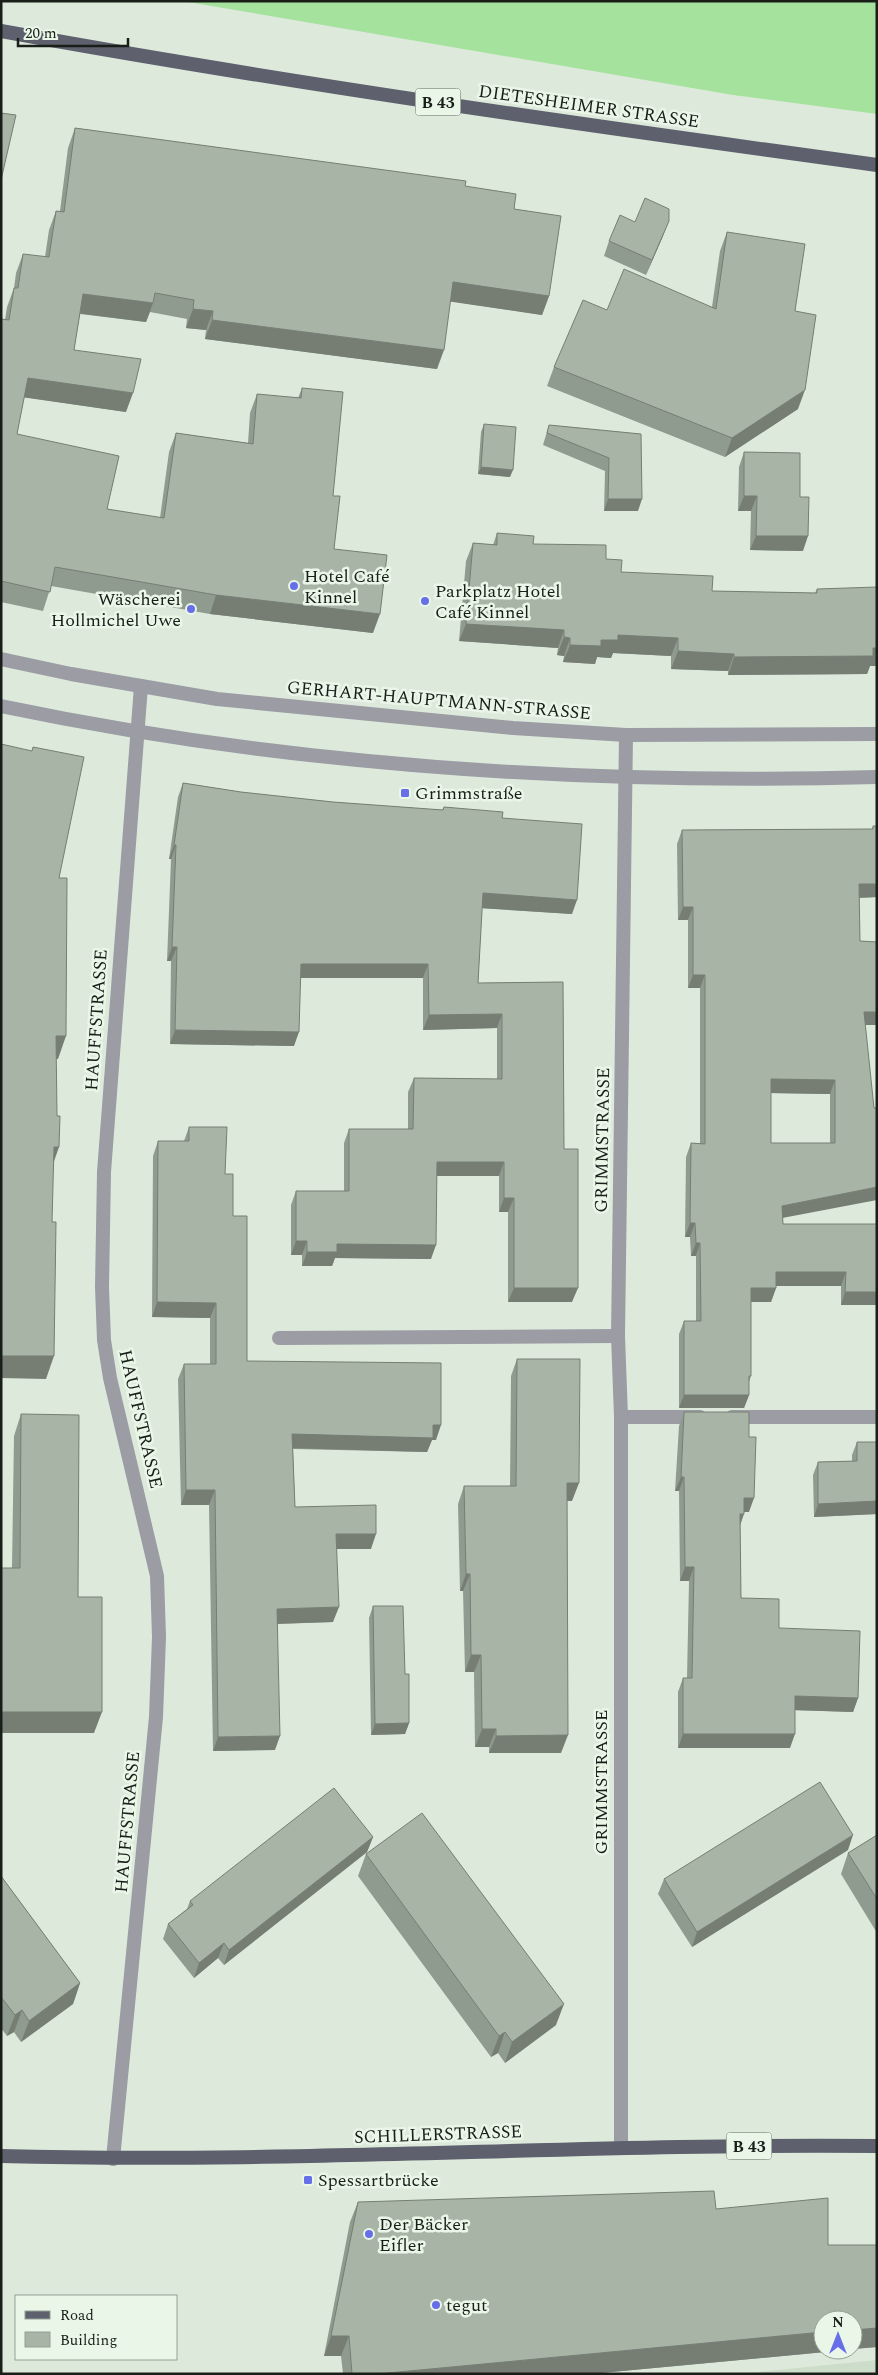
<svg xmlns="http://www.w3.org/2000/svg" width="878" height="2375" font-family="Spectral,serif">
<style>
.built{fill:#ccdec9}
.grass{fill:#a5e29e}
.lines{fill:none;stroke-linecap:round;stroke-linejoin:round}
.minor{stroke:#9b9ca4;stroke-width:14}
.primary{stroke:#5e616d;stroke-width:14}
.wall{fill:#909b8f;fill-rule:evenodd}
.shaded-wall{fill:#767e74}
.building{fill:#a8b4a6;stroke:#767e74;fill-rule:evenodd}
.poi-dot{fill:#666fe8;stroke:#eaf7e8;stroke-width:2}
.labels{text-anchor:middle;stroke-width:5;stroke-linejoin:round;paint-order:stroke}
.shield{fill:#eaf7e8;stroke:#585f57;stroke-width:1}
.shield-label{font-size:16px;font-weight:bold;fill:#191e19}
.street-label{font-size:18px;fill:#191e19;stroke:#eaf7e8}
.poi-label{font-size:18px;fill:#191e19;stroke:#eaf7e8;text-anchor:start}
</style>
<rect width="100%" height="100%" fill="#ddeadb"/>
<!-- built -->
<path class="built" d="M877,2360V2374H738Z"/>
<!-- grass -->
<path class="grass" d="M182,1H877V114L733,95Z"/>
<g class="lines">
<!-- minor -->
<g class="minor">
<path d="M1,659L71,674L217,699L513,728L626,735L877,734"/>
<path d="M1,706C288,766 584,785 877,777"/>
<path d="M279,1338L618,1336"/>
<path d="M621,1417H700"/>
<path d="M732,1417H877"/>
<path d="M621,2147V1417L618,1336L626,735"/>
<path d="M113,2159L156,1717L159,1637L157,1576L110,1378L104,1340L102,1287L104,1172L141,686"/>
</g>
<!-- primary -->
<g class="primary">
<path d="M1,31C292,84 584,125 877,165"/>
<path d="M1,2156C293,2164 585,2143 877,2146"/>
</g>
</g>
<!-- wall -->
<g class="wall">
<path d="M75,128L465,186L514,209L549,296L542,315L450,301L437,369L205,339L206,330L186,328L187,319L150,312L146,322L80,314L74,350L126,412L24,397L17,434L107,509L160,518L169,452L176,433L248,443L250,413L257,394L298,398L302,388L333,496L334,549L373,633L210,614L51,586L43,611L1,602V319L5,320L7,307L14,288L16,273L23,254L45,257L49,230L56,211H60L68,148Z"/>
<path d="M727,232L795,311L798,409L725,457L547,386L554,367L607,310L712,307L720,251Z"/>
<path d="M663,236L646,275L604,256L609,241Z"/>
<path d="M484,424L510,477L478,474L481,432Z"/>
<path d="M549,425L641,434L638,511H604L605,471L543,445Z"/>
<path d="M744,452L800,497L803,551L750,550L751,511H738L739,467Z"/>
<path d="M497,533L533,544L606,559L621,572L712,591L815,593L817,589L870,666L867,674L728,675V671L671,669V656L613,653L611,658L597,657L595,664L563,662L564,656L557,655L558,648L459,641L466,561L473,543L493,545Z"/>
<path d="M183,783L241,792L333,802L442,810L444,807L502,818L572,914L482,908L478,983L563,982L564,1149L572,1302H508V1212H499V1176H437L431,1259L335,1258L332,1266H302V1255H291V1205L296,1191H344V1143L349,1129H408V1092L414,1078L497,1079V1028L423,1030V978H300L294,1046L170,1044L171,961H167L171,859H169L178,797Z"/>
<path d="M873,826H877V897L859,898L860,941L877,942V1025H865L874,1108L783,1218V1224H877V1305H841V1286H776V1288L771,1302H751V1376L749,1382V1395L744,1408H679V1334L684,1321H696V1256H691L690,1237H685L686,1157L691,1143H700V988H688V920H678L677,844L682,830L872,829ZM771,1093L830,1094V1143H771Z"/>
<path d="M189,1127L225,1174L233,1216L247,1361L436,1440H432L427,1452L293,1449L295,1507L371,1549H336L333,1622L277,1624L275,1750L213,1751L209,1505H181L178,1379L184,1364H210V1318L152,1317L153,1156L158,1141H184Z"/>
<path d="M517,1359L572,1501H567L561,1753H489V1747H475L474,1672H465L463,1591H460L458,1504L464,1486H510L511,1376Z"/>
<path d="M684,1412L749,1512H744L740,1526L741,1598L779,1628L858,1698L853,1712L795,1710L790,1748H678V1692L683,1678H687L689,1581H680L679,1491H675L679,1426Z"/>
<path d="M21,1414L78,1597L94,1733H1L12,1568L14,1436Z"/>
<path d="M857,1442H877V1514L814,1517L813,1475L818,1462L852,1461V1455Z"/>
<path d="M373,1606L405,1674L409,1723L405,1734L371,1735L369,1618Z"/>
<path d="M877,1835V1933L841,1874L848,1853Z"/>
<path d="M373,1837L367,1852L224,1965L218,1958L194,1978L163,1939L168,1924L187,1909L190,1901Z"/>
<path d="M848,1850L692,1947L658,1894L664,1879Z"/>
<path d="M366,1854L556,2025L505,2063L498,2053L491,2057L358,1876Z"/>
<path d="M1,1876L80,1983L73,2004L21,2042L14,2032L7,2036L1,2028Z"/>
<path d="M358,2202L716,2209L828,2245H877V2347L853,2349V2320L846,2350L590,2374H343L341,2356H324L350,2222Z"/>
</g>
<!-- shaded-wall -->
<g class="shaded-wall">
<path d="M669,221L663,236L646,275L652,260Z"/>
<path d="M453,282L549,296L542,315L446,301Z"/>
<path d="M83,294L153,303L146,322L76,313Z"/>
<path d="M193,309L213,311L206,330L186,328Z"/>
<path d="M212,320L444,350L437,369L205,339Z"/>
<path d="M28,378L133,393L126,412L21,397Z"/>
<path d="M805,390L798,409L725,457L732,438Z"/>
<path d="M481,467L513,470L510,477L478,474Z"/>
<path d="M744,496H757L751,511H738Z"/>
<path d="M608,499H642L638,511H604Z"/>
<path d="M756,536H808L803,551L750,550Z"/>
<path d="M216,595L380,614L373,633L210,614Z"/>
<path d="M466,624L564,630L558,648L459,641Z"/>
<path d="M618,635L678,638L671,656L613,653L611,658L597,657L595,664L563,662L570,645L601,640Z"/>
<path d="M564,637L570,638L564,656L557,655Z"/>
<path d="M873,648H877V666H870L867,674L728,675L734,657Z"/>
<path d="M678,651L734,654L728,671L671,669Z"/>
<path d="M174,845H176L171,859H169Z"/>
<path d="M859,884H877V897L854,898Z"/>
<path d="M483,893L577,900L572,914L478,908Z"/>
<path d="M683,907H693L688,920H678Z"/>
<path d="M172,947H177L171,961H167Z"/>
<path d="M301,964H428L423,978H295Z"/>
<path d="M693,975H705L700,988H688Z"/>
<path d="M864,1012H877V1025H859Z"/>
<path d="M502,1014L497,1028L423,1030L429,1015Z"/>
<path d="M175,1030L299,1032L294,1046L170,1044Z"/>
<path d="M56,1036H66L58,1059L48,1058Z"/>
<path d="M771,1079L835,1080L830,1094L766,1093Z"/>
<path d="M54,1147H59L51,1170Z"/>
<path d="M437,1162H504L499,1176H432Z"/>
<path d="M877,1187V1200L777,1219L782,1206Z"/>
<path d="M504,1198H514L508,1212H499Z"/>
<path d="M690,1223H695L690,1237H685Z"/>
<path d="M296,1241H307L302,1255H291Z"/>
<path d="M696,1243H700L696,1256H691Z"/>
<path d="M337,1244L436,1245L431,1259L335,1258L332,1266H302L307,1252Z"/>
<path d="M776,1272H846L841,1286H771Z"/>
<path d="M514,1288H578L572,1302H508Z"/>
<path d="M751,1288H776L771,1302H747Z"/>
<path d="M845,1292H877V1305H841Z"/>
<path d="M157,1302L216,1303L210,1318L152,1317Z"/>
<path d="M1,1356H54L46,1379L1,1378Z"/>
<path d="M684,1395H749L744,1408H679Z"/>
<path d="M433,1425H441L436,1440H432L427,1452L287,1448L292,1434Z"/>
<path d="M681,1477H684L679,1491H675Z"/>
<path d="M567,1483H579L572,1501H560Z"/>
<path d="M186,1490H215L209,1505H181Z"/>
<path d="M744,1498H754L749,1512H739Z"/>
<path d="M877,1501V1514L814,1517L818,1504Z"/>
<path d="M740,1514H744L739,1528Z"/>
<path d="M336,1534H376L371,1549H330Z"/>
<path d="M685,1567H694L689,1581H680Z"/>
<path d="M466,1574H470L463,1591H460Z"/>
<path d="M339,1607L333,1622L271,1624L277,1609Z"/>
<path d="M471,1655H481L474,1672H465Z"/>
<path d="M795,1696L858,1698L853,1712L790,1710Z"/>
<path d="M1,1712H102L94,1733H1Z"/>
<path d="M409,1723L405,1734L371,1735L375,1724Z"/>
<path d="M482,1729H496L489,1747H475Z"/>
<path d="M683,1734H795L790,1748H678Z"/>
<path d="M568,1735L561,1753H489L496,1736Z"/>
<path d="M280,1736L275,1750L213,1751L218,1737Z"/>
<path d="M853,1835L848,1850L692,1947L697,1932Z"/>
<path d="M373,1837L367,1852L224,1965L229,1950Z"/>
<path d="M224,1943L218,1958L194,1978L199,1963Z"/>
<path d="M80,1983L73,2004L21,2042L29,2021Z"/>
<path d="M564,2004L556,2025L505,2063L512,2042Z"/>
<path d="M22,2010L14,2032L7,2036L15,2015Z"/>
<path d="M505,2032L498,2053L491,2057L499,2036Z"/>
<path d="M877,2328V2347L853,2349V2330Z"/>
<path d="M823,2332V2350H846L590,2374H377Z"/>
<path d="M331,2336H349L341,2356H324Z"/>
</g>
<!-- building -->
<g class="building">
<path d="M1,113L16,115L1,180Z"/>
<path d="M75,128L466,181L465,186L516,194L514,209L561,216L549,296L453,282L444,350L212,320L213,311L193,309L194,300L155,293L153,303L83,294L74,350L141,359L133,393L28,378L17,434L119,456L107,509L164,518L176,433L253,444L257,394L301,398L302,388L343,392L333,496H340L334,549L387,555L380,614L216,595L55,567L50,592L1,581V319L9,320L14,288H18L23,254L49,257L56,211L64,212Z"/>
<path d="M645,198L669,209V221L652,260L609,241L620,215L635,222Z"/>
<path d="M727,232L805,244L795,311L816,315L805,390L732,438L554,367L583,300L607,310L624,269L716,309Z"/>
<path d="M484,424L516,427L513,470L481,467Z"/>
<path d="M549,425L641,434L642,499H608L609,458L547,433Z"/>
<path d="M744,452L800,453V497H809L808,536H756L757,496H744Z"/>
<path d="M497,533L534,536L533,544L606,545V559L622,560L621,572L713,576L712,591L817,593V589L877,587V648H873V656L734,657V654L678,651V638L618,635V640H601V646L570,645V638L564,637V630L466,624L473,543L497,545Z"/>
<path d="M1,744L32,751L33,747L84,757L59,878H67L66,1036H56L57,1116H60L59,1147H54L52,1222H56L54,1356H1Z"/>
<path d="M183,783L241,792L333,802L443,810L444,807L503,812L502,818L582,824L577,900L483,893L478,983L563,982L564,1149H578V1288H514V1198H504V1162H437L436,1245L337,1244V1252H307V1241H296V1191H349V1129H413L414,1078L502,1079V1014L429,1015L428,964H301L299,1032L175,1030L177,947H172L176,845H174Z"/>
<path d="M873,826H877V884H859L860,941L877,942V1012H864L874,1108H877V1187L782,1206L783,1224H877V1292H845L846,1272H776V1288H751V1376H749V1395H684V1321H701L700,1243H696L695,1223H690L691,1143L705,1144V975H693V907H683L682,830L873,829ZM771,1079L835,1080V1143H771Z"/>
<path d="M189,1127H227L225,1174H233V1216H247V1361L441,1363V1425H433V1438L292,1434L295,1507L376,1505V1534H336L339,1607L277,1609L280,1736L218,1737L215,1490H186L184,1364H216V1303L157,1302L158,1141H189Z"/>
<path d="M517,1359H580L579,1483H567L568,1735L496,1736V1729H482L481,1655H471L470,1574H466L464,1486H516Z"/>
<path d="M684,1412H749V1437H756L754,1498H744V1514H740L741,1598L779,1599V1628L860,1631L858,1698L795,1696V1734H683V1678H692L694,1567H685L684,1477H681Z"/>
<path d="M21,1414L79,1415L78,1597H102V1712H1V1568H20Z"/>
<path d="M857,1442H877V1501L818,1504V1462L857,1461Z"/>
<path d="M373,1606H403L405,1674H409V1723L375,1724Z"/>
<path d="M820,1782L853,1835L697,1932L664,1879Z"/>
<path d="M334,1788L373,1837L229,1950L224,1943L199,1963L168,1924L193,1905L190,1901Z"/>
<path d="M422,1813L564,2004L512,2042L505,2032L499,2036L366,1854Z"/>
<path d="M877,1835V1899L848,1853Z"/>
<path d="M1,1876L80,1983L29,2021L22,2010L15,2015L1,1997Z"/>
<path d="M714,2191L716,2209L828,2198V2245H877V2328L853,2330V2320H823V2332L377,2374H352L349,2336H331L358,2202Z"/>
</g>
<!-- markers -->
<g class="poi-dot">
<circle cx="294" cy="586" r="5"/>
<circle cx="425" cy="601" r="5"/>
<circle cx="191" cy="609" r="5"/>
<rect x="400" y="788" width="10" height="10" rx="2.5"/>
<rect x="303" y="2175" width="10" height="10" rx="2.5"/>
<circle cx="369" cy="2234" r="5"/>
<circle cx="436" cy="2305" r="5"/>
</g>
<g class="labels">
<!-- shield labels -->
<g class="shield">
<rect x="415.5" y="88.5" width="45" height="27" rx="4"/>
<rect x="726.5" y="2132.5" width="45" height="27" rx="4"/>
</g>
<g class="shield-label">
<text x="438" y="108">B 43</text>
<text x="749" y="2152">B 43</text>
</g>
<!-- street labels -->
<g class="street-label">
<text transform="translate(589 106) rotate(8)" y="6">DIETESHEIMER STRASSE</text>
<text transform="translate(439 700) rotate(5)" y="6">GERHART-HAUPTMANN-STRASSE</text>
<text transform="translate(96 1020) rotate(-86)" y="6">HAUFFSTRASSE</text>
<text transform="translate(602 1140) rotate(-89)" y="6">GRIMMSTRASSE</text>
<text transform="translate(141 1419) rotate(77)" y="6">HAUFFSTRASSE</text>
<text transform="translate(601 1782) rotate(-90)" y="6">GRIMMSTRASSE</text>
<text transform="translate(127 1822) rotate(-85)" y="6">HAUFFSTRASSE</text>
<text transform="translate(438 2134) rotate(-2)" y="6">SCHILLERSTRASSE</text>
</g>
<!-- poi labels -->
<g class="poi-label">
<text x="304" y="582">Hotel Café<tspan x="304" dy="21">Kinnel</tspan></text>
<text x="435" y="597">Parkplatz Hotel<tspan x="435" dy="21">Café Kinnel</tspan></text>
<text x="181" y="605" text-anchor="end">Wäscherei<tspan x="181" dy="21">Hollmichel Uwe</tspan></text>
<text x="415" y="799">Grimmstraße</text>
<text x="318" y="2186">Spessartbrücke</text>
<text x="379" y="2230">Der Bäcker<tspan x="379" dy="21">Eifler</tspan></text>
<text x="446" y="2311">tegut</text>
</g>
</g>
<!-- border -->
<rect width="878" height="2375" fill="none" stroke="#191e19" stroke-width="5"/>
<!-- legend -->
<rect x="15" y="2295" width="162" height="65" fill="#eaf7e8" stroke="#96a095"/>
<rect x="25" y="2311" width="25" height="8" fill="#5e616d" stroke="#96a095"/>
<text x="60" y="2320" font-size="15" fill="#191e19">Road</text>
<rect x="25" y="2332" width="25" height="15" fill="#a8b4a6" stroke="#96a095"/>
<text x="60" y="2345" font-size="15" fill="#191e19">Building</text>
<!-- north arrow -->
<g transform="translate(838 2335)"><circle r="24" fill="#eaf7e8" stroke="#96a095"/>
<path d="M0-4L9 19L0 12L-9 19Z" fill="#666fe8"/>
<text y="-8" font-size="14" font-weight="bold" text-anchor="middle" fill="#191e19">N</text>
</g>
<!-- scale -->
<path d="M18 38v8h110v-8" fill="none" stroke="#191e19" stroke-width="2.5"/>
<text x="25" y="38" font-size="15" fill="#191e19" stroke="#eaf7e8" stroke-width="4" paint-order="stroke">20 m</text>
</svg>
